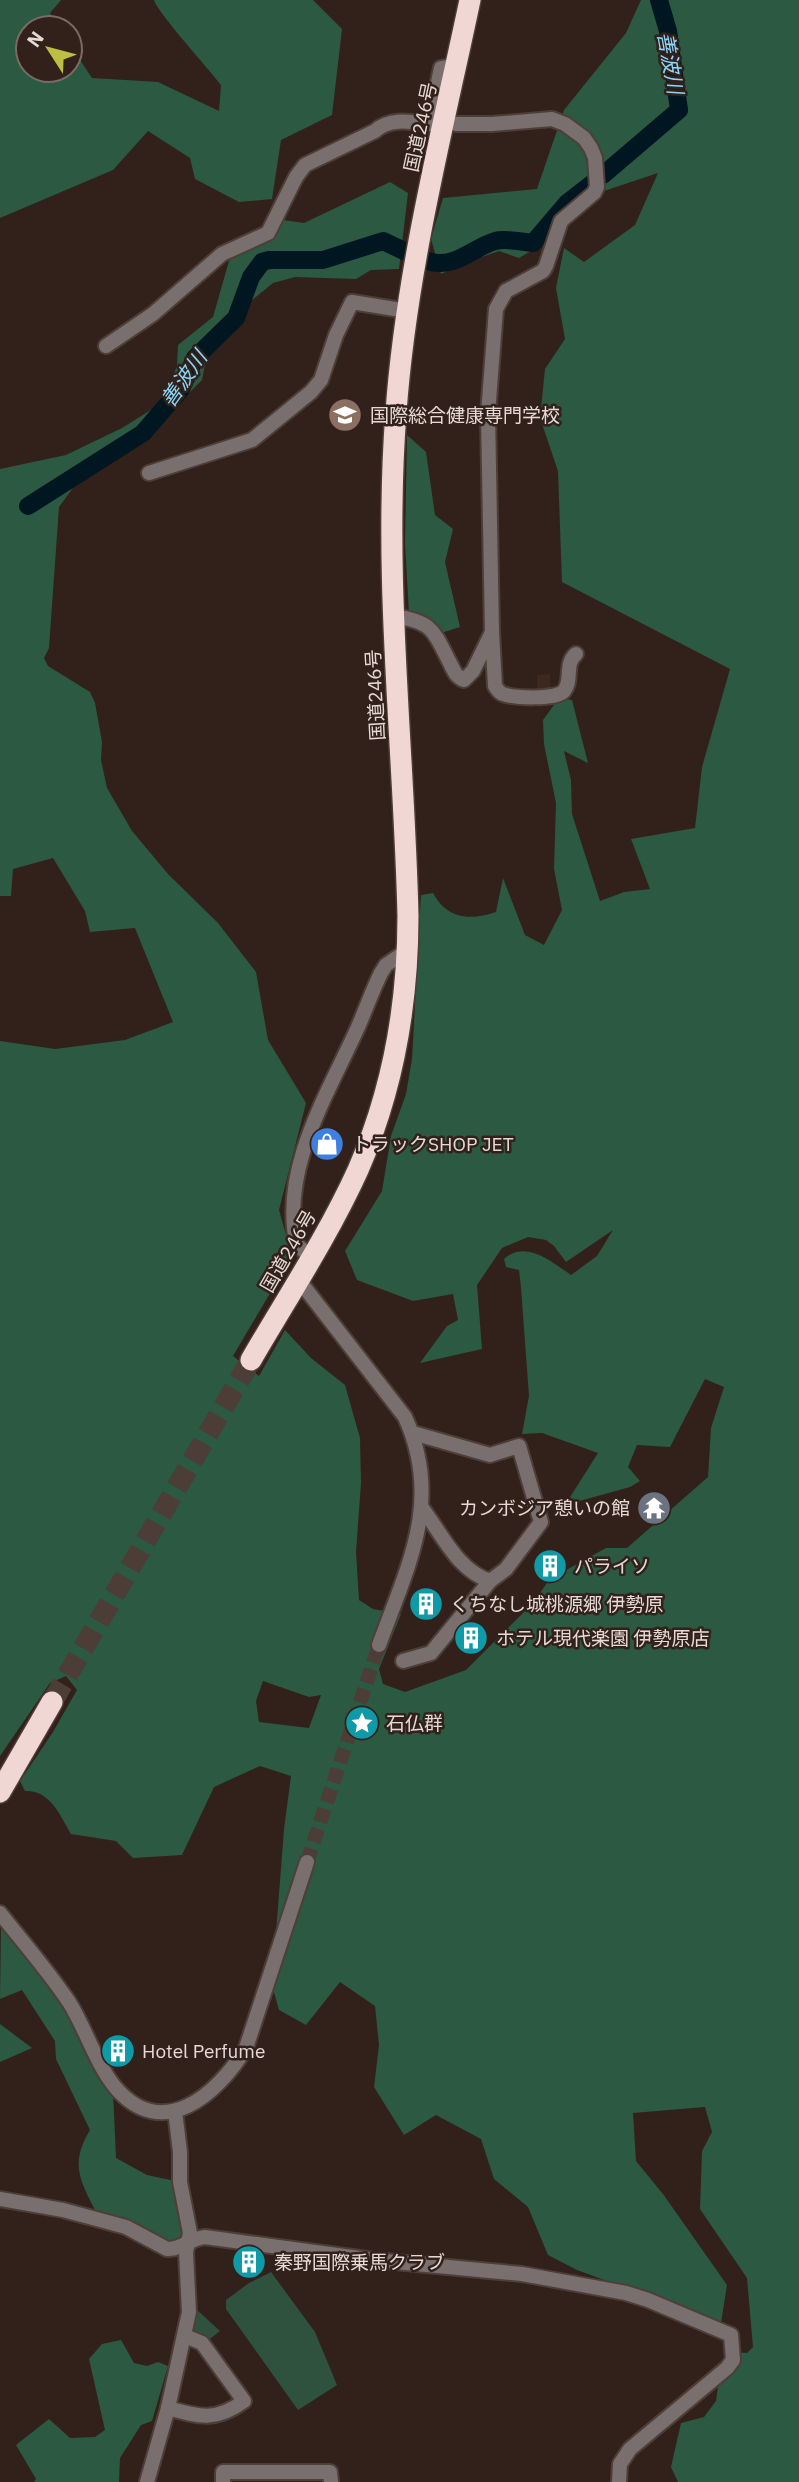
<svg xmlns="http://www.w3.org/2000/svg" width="799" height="2482" font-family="'IBM Plex Sans','Noto Sans JP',sans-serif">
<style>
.built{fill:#3d281e}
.green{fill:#2e523e}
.forest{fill:#2c5941;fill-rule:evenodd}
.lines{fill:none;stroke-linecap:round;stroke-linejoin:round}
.river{stroke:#001620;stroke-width:18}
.minor-tunnel{stroke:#4c3d36;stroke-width:14;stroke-dasharray:14 7;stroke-linecap:butt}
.highway-tunnel{stroke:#4c3d36;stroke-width:21;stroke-dasharray:21 10;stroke-linecap:butt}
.minor-casing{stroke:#4e3e38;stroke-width:18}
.highway-casing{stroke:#4e3e38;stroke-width:24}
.minor{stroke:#796f6e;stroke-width:14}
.highway{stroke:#f0d7d4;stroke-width:21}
.labels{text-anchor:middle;stroke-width:5;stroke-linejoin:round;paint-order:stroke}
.street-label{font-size:19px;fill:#e5d9d5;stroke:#31211a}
.poi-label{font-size:19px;fill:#e5d9d5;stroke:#31211a;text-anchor:start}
.water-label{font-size:21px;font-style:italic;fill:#87d7fc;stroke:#31211a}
</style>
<rect width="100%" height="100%" fill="#31211a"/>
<!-- built -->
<path class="built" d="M550,674L551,693H537V675Z"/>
<!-- green -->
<g class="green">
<path d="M271,2272L315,2332L337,2385L298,2410L226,2309V2300L249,2283Z"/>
<path d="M196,2309L220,2331L206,2342L192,2331Z"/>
</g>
<!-- forest -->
<g class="forest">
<path d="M0,0H61L50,13L59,28H28V70H70V45L92,78L158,82L219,111L221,85C209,69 157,12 154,0H313L342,29L332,115L281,140L272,199L239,202L195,179L190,158L148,131L113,170L0,218Z"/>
<path d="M641,0H799V2482H678L671,2467L681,2423L704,2417L716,2401L720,2374L733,2352L747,2353L753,2347L747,2278L700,2209L702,2151L712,2132L705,2107L633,2113L636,2161L663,2194L727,2285L721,2323L577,2270L548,2255L528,2207L494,2179L481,2139L436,2115L404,2135L374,2087L379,2045L375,2006L340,1982L306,2025L279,2010L272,1985L284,1829L291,1776L260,1766L214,1787L182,1855L133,1858L116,1841L71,1834C60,1815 50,1790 25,1791L20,1781L53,1732L77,1690L66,1676L50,1683L0,1756V1041L55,1049L125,1040L173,1022L135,928L90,932L85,911L53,858L13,869L11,896H0V469L66,455L122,428L162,403L177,366L178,345L213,317L229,261L283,220L304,223L390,182L408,193L399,269L371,270L356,279L295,277L273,283L251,301L232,331L206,359L202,380L174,408L78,481L59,507L49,648L44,658L48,666L90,692L95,703L102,742L101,760L107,788L132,831L168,874L218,923L256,972L268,1040L306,1103L279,1210L292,1256L233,1356L259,1376L285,1330L311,1358L345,1385L360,1438L361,1483L356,1552L359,1600L373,1609L401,1614L379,1669L383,1684L405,1692L466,1670L531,1605L550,1579L606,1548H627L708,1477L711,1428L724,1387L705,1379L670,1447L637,1445L628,1467L640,1481L630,1487L565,1505L598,1453L542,1433L522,1434L529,1396L521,1288L519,1270L506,1267L504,1259C526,1239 552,1262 571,1275L597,1256L613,1230L566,1262L554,1246L546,1240L528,1237L502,1248L477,1285L482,1349L420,1363L447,1326L458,1320L453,1294L413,1301L357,1280L345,1251L382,1191L391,1136L406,1094L412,1059L421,895L433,893C447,919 470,921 496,912L503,878L525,935L544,945L562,910L554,869L556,803L544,744L543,720L559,698L572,700L588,763L564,751L571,780L572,814L600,901L624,892L650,889L631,839L695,828L702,767L730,669L562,582L558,471L540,418L545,369L565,339L556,288L564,248L584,262L635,225L658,173L559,206L548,241L519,258L499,251L473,260L441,274L431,239L443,198L537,189L564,110L626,33ZM263,1681L309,1697L321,1695L309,1728L259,1722L256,1701Z"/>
<path d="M407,435L426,452L435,515L453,529L445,562L460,627L441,633L422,615L409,613L405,544Z"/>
<path d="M1,1926L52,1987L113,2091L116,2158L147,2175L175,2181L184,2237L177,2244H169L98,2216C82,2183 68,2166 90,2130L56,2059L55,2041L22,1990L0,1999Z"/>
<path d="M0,2024L32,2048L0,2062Z"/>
<path d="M121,2340L134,2363L147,2366L158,2362L168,2366L152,2421L141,2425L120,2458L119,2482H34L36,2479L16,2445L49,2419L70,2438L95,2437L105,2430L89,2359L102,2344Z"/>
</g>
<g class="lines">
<!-- river -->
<g class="river">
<path d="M603,175L679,110L668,31L659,0"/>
<path d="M428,261C454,270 472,248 495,241C506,238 522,242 533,243L567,203L594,182"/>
<path d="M28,506L143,433L181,389L195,358L236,318L251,277L262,262L269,260H323L383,241L404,251"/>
</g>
<!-- minor-tunnel -->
<path class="minor-tunnel" d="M307,1862L379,1645"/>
<!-- highway-tunnel -->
<path class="highway-tunnel" d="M52,1702L251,1360"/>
<!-- minor casing -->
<g class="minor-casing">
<g id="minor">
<path d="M429,124L441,68L456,65"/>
<path d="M456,124H492L552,119L565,124L584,138L591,148L595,158L597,187L594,193L561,221L546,266L543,271L506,291L496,309L488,414L492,632"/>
<path d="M106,346L153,314L222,254L268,233L296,177L305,165L375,131C390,117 412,122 430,124"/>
<path d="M149,473L252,440L311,392L321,380L336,335L352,302L407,311"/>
<path d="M394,616C433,622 433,630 450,663C454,671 456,677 464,680L473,671L492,632L495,686C498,690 498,692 503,694C514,698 556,700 564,691C573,680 564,664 576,654"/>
<path d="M311,1257L297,1245C279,1170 329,1092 358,1027C366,1009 372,991 381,973L386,965L408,950"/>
<path d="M298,1279L405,1417C443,1501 408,1565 379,1645"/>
<path d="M413,1433L490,1455L519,1446L541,1522L506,1569L490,1581C457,1570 442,1534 422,1508"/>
<path d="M403,1661L431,1653L490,1581"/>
<path d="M0,1913C23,1942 48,1971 69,2002C86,2029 95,2062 115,2087C162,2143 217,2095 246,2048L307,1862"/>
<path d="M0,2199L63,2210L126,2227L167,2249C181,2250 191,2238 205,2237L374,2260L522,2274L626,2293L648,2300L731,2335L733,2360L727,2368L630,2449L620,2464L619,2482"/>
<path d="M168,2408C199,2417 216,2422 244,2401L202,2343L185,2336"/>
<path d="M147,2482L168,2408L189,2312L186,2252L190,2233L180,2182V2152L175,2111"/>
<path d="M223,2482V2472H330L331,2482"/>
</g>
</g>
<!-- highway casing -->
<g class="highway-casing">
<g id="highway">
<path d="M251,1360C287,1298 328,1236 358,1170C393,1090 408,1003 408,916C404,748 383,580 396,412C406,273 441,137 470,0"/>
<path d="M0,1792L52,1702"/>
</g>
</g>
<!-- minor -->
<use href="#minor" class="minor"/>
<!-- highway -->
<use href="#highway" class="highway"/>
</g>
<!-- icons -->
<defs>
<g id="school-disc" transform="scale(1.75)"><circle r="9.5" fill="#8d6e63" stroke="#31211a"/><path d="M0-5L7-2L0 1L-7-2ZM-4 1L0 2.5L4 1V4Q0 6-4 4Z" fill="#fff"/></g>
<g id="shop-disc" transform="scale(1.75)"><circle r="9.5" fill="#3f7fe0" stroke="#31211a"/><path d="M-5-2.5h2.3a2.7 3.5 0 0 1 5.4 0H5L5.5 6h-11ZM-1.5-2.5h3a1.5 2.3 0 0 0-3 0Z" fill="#fff"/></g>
<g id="temple-disc" transform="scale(1.75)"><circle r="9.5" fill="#6b7280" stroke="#31211a"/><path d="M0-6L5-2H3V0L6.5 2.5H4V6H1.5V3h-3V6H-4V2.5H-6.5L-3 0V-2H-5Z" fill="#fff"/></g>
<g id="building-disc" transform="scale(1.75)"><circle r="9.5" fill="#0f9aa8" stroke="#31211a"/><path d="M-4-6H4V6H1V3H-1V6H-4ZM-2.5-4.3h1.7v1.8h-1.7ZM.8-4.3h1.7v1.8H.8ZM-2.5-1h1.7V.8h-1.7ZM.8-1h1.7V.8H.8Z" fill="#fff"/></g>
<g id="sight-disc" transform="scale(1.75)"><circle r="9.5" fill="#0f9aa8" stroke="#31211a"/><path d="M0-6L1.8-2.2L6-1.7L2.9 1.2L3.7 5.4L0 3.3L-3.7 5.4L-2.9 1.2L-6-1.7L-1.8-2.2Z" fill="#fff"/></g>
</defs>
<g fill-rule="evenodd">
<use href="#school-disc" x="345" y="415"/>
<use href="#shop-disc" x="327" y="1144"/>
<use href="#temple-disc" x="654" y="1508"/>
<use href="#building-disc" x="550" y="1566"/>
<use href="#building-disc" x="426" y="1604"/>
<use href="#building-disc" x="471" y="1638"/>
<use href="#sight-disc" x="362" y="1723"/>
<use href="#building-disc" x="118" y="2051"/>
<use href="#building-disc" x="249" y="2262"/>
</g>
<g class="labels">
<!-- street labels -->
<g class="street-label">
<text transform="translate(420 127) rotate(-78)" y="7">国道246号</text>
<text transform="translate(375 695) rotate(-93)" y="7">国道246号</text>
<text transform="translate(288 1251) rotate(-60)" y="7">国道246号</text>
</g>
<!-- poi labels -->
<g class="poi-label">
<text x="370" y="422">国際総合健康専門学校</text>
<text x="352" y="1151">トラックSHOP JET</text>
<text x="630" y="1515" text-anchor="end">カンボジア憩いの館</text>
<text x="574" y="1573">パライソ</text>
<text x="450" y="1611">くちなし城桃源郷 伊勢原</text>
<text x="496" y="1645">ホテル現代楽園 伊勢原店</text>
<text x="386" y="1730">石仏群</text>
<text x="142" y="2058">Hotel Perfume</text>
<text x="274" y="2269">秦野国際乗馬クラブ</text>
</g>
<!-- water labels -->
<g class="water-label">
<text transform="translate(670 63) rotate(80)" y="7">善波川</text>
<text transform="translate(184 379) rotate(-55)" y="7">善波川</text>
</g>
</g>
<!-- north arrow -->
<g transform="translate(49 49) rotate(306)"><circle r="33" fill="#31211a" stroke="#796b65" stroke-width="2"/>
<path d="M0-5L12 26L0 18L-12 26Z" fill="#bdbf43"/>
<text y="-10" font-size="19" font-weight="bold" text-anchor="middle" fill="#e5d9d5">N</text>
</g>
</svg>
